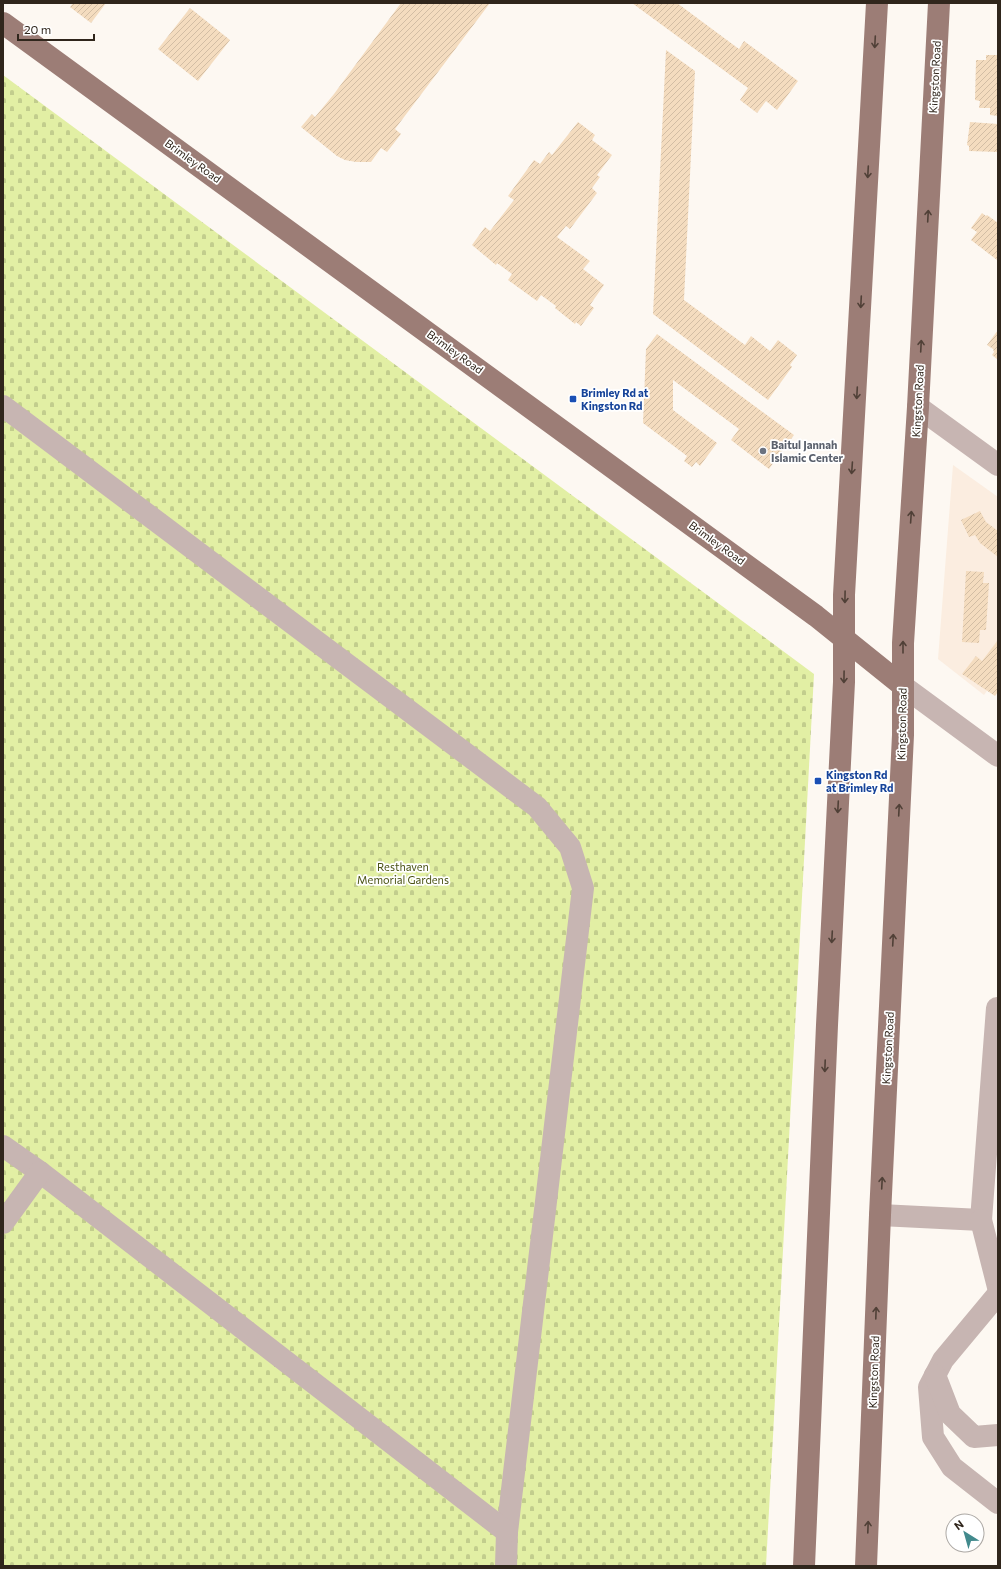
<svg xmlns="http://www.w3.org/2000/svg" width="1001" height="1569" font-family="Commissioner,sans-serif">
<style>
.built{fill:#fbede0}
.cemetery{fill:url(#cemetery-stones)}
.building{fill:url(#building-hatch)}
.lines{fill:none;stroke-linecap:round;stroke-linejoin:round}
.minor{stroke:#c7b5b2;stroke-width:22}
.major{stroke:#9c7d76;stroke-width:22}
.oneway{stroke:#504037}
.transit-dot{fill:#1a4fb4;stroke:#fff;stroke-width:1.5}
.worship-dot{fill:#6b7280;stroke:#fff;stroke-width:1.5}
.labels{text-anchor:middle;stroke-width:3.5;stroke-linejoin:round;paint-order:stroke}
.street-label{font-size:11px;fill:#30261c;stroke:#fff}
.transit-label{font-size:11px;font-weight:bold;fill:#164399;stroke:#fff;text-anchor:start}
.worship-label{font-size:11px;font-weight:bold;fill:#5b616d;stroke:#fff;text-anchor:start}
.park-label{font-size:11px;fill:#4b5314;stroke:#fff}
</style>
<defs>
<pattern id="cemetery-stones" width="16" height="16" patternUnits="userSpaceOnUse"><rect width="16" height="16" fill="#e2efa4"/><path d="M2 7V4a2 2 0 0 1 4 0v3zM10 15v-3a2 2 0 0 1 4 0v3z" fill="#c2cd8d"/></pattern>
<pattern id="building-hatch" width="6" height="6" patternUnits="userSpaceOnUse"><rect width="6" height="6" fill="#f4dcbf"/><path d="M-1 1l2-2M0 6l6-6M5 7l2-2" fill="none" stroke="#d2bda4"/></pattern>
</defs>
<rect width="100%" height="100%" fill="#fdf8f2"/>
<!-- built -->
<path class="built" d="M953,465L998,497V675L984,695L938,659Z"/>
<!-- cemetery -->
<path class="cemetery" d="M3,75L814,674L766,1566H3Z"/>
<!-- building -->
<g class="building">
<path d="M73,3H106L91,23L70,7Z"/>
<path d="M401,3H490L395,129L401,134L387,152L381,148L371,162H356L345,160L337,156L301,127L312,114L315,117L334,94Z"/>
<path d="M632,3H677L739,49L744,41L798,81L777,110L766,101L757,113L740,100L748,88Z"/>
<path d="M190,8L230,40L198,81L158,49Z"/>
<path d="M666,50L695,71L684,300L745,345L751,336L770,351L778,340L797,355L790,365L792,367L768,400L653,314Z"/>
<path d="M986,55H998V116L990,115V108H979L980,101L975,100L976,60H986Z"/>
<path d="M578,122L595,135L592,140L612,155L597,175L600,177L592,188L597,193L570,229L566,226L557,237L590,261L583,269L604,285L590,305L594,308L581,326L576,322L575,324L555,308L556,306L541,295L537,301L508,280L512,274L497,263L496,265L472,245L485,227L490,231L514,200L508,196L534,160L540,164L549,152L552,155Z"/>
<path d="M970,122L998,124V152L969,151V146L967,145Z"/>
<path d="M982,213L986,216L987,215L998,223L997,260L971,240L977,232L971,228Z"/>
<path d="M998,330V360L992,355L994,352L993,349L987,345Z"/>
<path d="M657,334L794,435L769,469L731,440L739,429L673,380V410L717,443L700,466L696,462L692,467L684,461L687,456L643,423L646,349Z"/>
<path d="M980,511L986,522L998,531V557L980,543L975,535L969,537L961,520Z"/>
<path d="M966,571L984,572L983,583H989L986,630H980L979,643L962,642Z"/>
<path d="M998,640V692L995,696L962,674L976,656L982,661Z"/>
</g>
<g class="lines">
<!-- minor -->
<g class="minor">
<path d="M3,406L537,807L570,847L583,888L507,1532L506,1566"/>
<path d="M918,407L998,465"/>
<path d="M903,686L998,756"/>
<path d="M3,1146L40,1172L507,1532"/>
<path d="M880,1215L981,1220L997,1008H998"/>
<path d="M981,1220L998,1287"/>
<path d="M3,1223L40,1172"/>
<path d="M998,1294L943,1360L929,1387L933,1437L952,1467L998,1503"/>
<path d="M935,1375L950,1414L974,1437L998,1435"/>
</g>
<!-- major -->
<g class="major">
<path d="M3,23L816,616L903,686"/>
<path d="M804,1566L827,1025L844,682V595L877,3"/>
<path d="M866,1566L880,1215L903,735V643L918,407L939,3"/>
</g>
</g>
<!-- one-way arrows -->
<defs><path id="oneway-shaft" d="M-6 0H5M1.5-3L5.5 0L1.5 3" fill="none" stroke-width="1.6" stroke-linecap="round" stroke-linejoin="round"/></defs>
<g class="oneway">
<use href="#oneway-shaft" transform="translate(875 42) rotate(93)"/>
<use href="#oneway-shaft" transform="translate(868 172) rotate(93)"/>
<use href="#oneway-shaft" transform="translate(928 216) rotate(-87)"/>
<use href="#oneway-shaft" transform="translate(861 302) rotate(93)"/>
<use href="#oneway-shaft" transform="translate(921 346) rotate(-87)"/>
<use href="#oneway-shaft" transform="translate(857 393) rotate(93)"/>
<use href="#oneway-shaft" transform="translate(852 468) rotate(94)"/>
<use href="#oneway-shaft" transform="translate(911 517) rotate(-86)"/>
<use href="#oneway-shaft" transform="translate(845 597) rotate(91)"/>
<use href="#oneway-shaft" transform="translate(903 647) rotate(-90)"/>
<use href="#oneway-shaft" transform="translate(844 677) rotate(91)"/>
<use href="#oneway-shaft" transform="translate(838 807) rotate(93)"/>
<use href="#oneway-shaft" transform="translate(899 810) rotate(-87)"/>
<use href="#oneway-shaft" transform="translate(832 937) rotate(93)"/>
<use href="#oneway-shaft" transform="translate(893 940) rotate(-87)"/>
<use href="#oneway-shaft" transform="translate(825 1066) rotate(92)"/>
<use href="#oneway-shaft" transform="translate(882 1183) rotate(-87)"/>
<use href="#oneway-shaft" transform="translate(876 1313) rotate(-88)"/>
<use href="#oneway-shaft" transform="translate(868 1527) rotate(-88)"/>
</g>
<!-- markers -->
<g class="transit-dot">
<rect x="569" y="395" width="8" height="8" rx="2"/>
<rect x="814" y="777" width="8" height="8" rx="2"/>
</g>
<circle class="worship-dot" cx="763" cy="451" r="4"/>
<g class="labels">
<!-- street labels -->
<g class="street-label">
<text transform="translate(935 77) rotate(-87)" y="4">Kingston Road</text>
<text transform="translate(193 161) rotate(36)" y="4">Brimley Road</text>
<text transform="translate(455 352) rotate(36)" y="4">Brimley Road</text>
<text transform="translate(918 401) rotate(-87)" y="4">Kingston Road</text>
<text transform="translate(717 543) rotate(36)" y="4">Brimley Road</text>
<text transform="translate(902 724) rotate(-89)" y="4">Kingston Road</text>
<text transform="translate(888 1048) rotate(-87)" y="4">Kingston Road</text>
<text transform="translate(874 1372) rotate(-88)" y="4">Kingston Road</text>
</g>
<!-- transit labels -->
<g class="transit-label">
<text x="581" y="397">Brimley Rd at<tspan x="581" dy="13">Kingston Rd</tspan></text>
<text x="826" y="779">Kingston Rd<tspan x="826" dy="13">at Brimley Rd</tspan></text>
</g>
<!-- worship labels -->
<g class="worship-label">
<text x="771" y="449">Baitul Jannah<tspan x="771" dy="13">Islamic Center</tspan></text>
</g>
<!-- park labels -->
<g class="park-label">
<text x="403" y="871">Resthaven<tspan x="403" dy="13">Memorial Gardens</tspan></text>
</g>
</g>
<!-- border -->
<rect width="1001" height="1569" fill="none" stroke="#30261c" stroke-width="8"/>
<!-- north arrow -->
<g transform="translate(965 1533) rotate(323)"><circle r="19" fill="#ffffff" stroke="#aca8a4"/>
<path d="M0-3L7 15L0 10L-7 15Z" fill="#428a8d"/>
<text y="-6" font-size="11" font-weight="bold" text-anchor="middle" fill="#30261c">N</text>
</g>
<!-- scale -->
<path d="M18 34v6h76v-6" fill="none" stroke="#30261c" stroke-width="2"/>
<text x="24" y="34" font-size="12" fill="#30261c" stroke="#ffffff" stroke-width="3" paint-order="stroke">20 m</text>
</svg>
